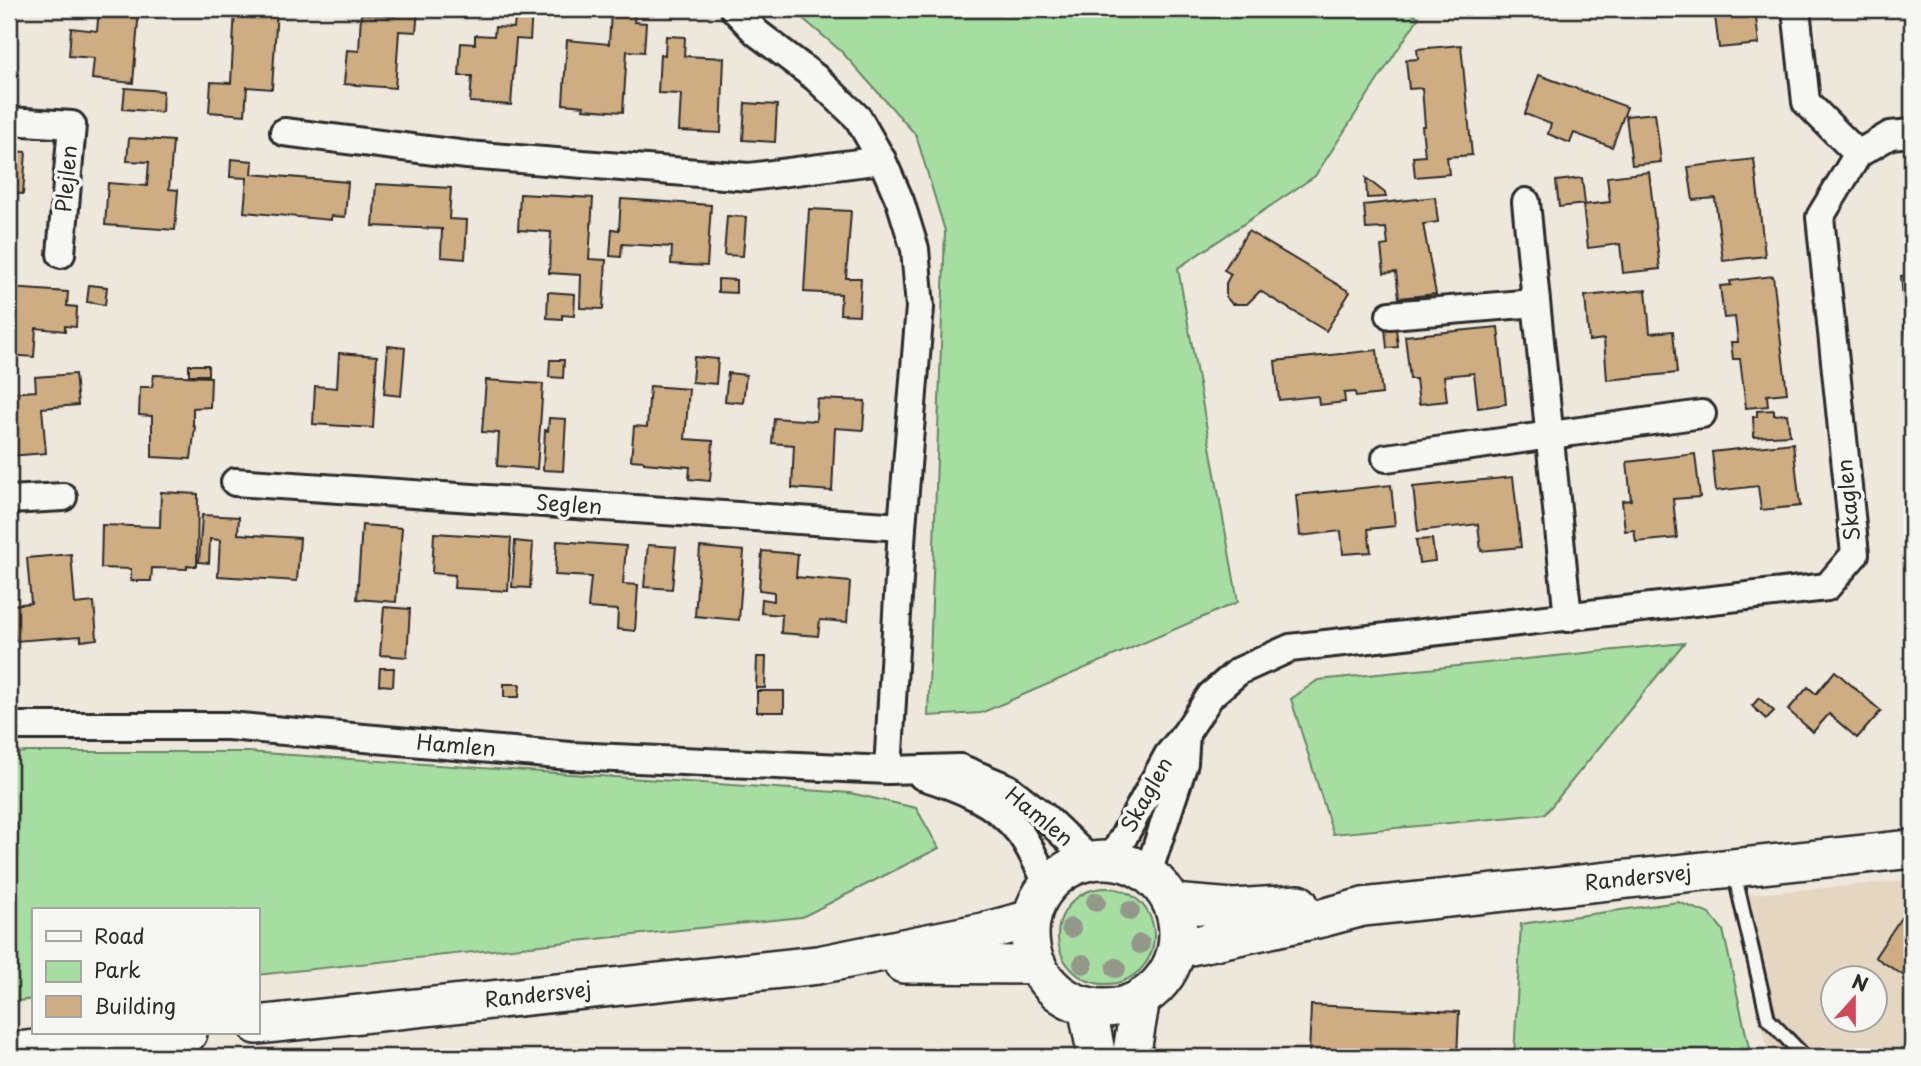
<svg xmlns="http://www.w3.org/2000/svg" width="1921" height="1066" font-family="'Playpen Sans',sans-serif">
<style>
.built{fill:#e5d6c1;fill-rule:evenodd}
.green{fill:#a6dea2;stroke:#688466;stroke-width:2}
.building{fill:#cfad82;stroke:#2b2b2b;stroke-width:2}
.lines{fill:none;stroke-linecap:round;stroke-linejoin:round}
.lane-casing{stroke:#2b2b2b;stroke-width:18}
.street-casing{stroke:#2b2b2b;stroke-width:32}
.secondary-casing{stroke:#2b2b2b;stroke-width:42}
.lane{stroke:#f6f6f2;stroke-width:12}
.street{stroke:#f6f6f2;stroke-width:26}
.secondary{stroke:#f6f6f2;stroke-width:37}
.tree{fill:#94988b}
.labels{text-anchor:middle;stroke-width:7;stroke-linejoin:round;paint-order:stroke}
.street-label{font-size:21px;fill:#2b2b2b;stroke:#f6f6f2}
</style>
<rect width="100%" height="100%" fill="#eee7dc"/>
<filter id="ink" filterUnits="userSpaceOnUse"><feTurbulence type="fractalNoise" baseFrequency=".0143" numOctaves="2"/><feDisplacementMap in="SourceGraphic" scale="14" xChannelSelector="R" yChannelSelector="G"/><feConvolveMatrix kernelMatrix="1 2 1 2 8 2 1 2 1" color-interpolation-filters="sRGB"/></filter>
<g filter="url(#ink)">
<!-- built -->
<path class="built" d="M1912,880V1057H1769L1733,896ZM1834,978H1876V1020H1834Z"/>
<!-- green -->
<g class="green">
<path d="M792,9H1403L1419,17L1315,176L1178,268L1238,602L981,713L928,716L945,231L916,135L842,52Z"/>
<path d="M1684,643L1545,814L1333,834L1291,699L1318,680Z"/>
<path d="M26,752H248L850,793L916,808L939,848L802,917L257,975V910H33V999L9,1002V754Z"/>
<circle cx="1106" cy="936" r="48"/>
<path d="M1678,902L1710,914L1723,930L1751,1057H1514L1521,924Z"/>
</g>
<!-- building -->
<g class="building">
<path d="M99,9H139L133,83L92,79L94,58L69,56L71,28L97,31Z"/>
<path d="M235,9H277L272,89L247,87L245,115L209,112L211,82L231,83Z"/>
<path d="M395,9H418L416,32L399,31L395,88L344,84L347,50L359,51L361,14L395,16Z"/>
<path d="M516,9H532L530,40L516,39L511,105L470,102L472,76H459L461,43L475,44V35L494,36L495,27L514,28Z"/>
<path d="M1714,9H1755L1759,44L1719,48Z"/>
<path d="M611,12L635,14L634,22L646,23L644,52L627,51L623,112L583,109L584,106L563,104L567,40L609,44Z"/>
<path d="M666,36L685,37L684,56L724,58L721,133L679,131L681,94L658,93L660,54L665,55Z"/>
<path d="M1461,45L1472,155L1447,157L1449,174L1415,177L1413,157L1425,156L1422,126H1425L1422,88L1409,89L1406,60L1418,59L1417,49Z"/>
<path d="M1539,75L1627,107L1612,147L1574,133L1570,143L1548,134L1551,124L1525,114Z"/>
<path d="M125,88L163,91L162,112L123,109Z"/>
<path d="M745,103L777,105L775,142L743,140Z"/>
<path d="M1655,113L1661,162L1632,165L1626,116Z"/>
<path d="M129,138L173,141L169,189L178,190L175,230L105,225L108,183L147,186L149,162L127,161Z"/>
<path d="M9,151L26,152L23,194L9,193Z"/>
<path d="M231,159L253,161L252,174L348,182L345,217L331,216V220L244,212L247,178L230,177Z"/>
<path d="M1754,159L1765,256L1723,261L1715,198L1693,200L1688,167Z"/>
<path d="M1649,172L1660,269L1623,273L1620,244L1588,248L1583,205L1610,202L1607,177Z"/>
<path d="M1366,178L1385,193L1386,197L1367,198Z"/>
<path d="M1582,178L1585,204L1559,207L1556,181Z"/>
<path d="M376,184L451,188L449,219L467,220L465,259L441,257L442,229L373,226Z"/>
<path d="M520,194L593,198L589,259L606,260L603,309L580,308L581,275L549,273L551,232L518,230Z"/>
<path d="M1435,197L1438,222L1423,224L1436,294L1399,298L1396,272L1384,273L1381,246L1388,245L1386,228L1366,229L1364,205Z"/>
<path d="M621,199L711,205L707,266L671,264L672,247L622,244L621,257L610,256L612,229L619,230Z"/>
<path d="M809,209L851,211L846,278H861L859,315L840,314L841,294L804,292Z"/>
<path d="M727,216L746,217L743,256L724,255Z"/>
<path d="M1248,231L1350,292L1326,331L1260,291L1247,304H1232L1226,297V283L1231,274L1224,270Z"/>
<path d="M1912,275V398L1901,276Z"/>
<path d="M1773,276L1787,393L1767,395L1768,406L1746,408L1740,359H1733L1731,342H1738L1735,317L1724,318L1720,286L1731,285L1730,281Z"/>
<path d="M718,279L736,280V293L718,292Z"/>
<path d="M89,285L107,287L105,305L87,302Z"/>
<path d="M9,288L68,292L67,306L77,307L76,327L65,326V331L36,328L34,357L9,355Z"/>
<path d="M1646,290L1650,333L1673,331L1677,373L1607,380L1604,339L1589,341L1585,296Z"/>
<path d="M548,292L575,294L574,316L562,315V319L547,318Z"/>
<path d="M1498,327L1506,404L1478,408L1474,373L1444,376L1447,401L1419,404L1416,379H1410L1405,336Z"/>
<path d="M1396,328L1398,347L1387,348L1385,329Z"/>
<path d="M388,346L405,348L401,396L384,394Z"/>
<path d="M1377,350L1382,394L1356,397L1355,392L1344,393L1345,402L1319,405L1318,396L1279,400L1275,361Z"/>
<path d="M339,353L377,356L373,428L313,424L315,386L337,388Z"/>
<path d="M694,357L718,359L716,384L692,382Z"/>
<path d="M550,360H564L563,378L549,377Z"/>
<rect x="189" y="365" width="19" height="10"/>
<path d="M728,373L746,375L743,403L725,401Z"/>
<path d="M75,374L78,405L42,408L46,453L9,456V393L36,391L35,377Z"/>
<path d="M154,375L211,377L210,407L193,408V425L195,426L191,459L152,457V416L139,415L140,387H152Z"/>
<path d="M486,380L543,384L537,469L497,466L499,433L482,432Z"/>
<path d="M650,386L689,389L685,439L713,441L710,481L689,479L690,467L644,463V461L631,460L634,426L647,427Z"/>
<path d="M817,399L865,401L863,430L835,428L832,491L792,488L794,445L772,443L774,418L816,421Z"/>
<path d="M1774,410V415L1787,414L1790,435L1754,437L1753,417H1757V411Z"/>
<path d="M549,418L566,419L563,471L543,470L545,430L548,431Z"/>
<path d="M1793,443L1800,506L1761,510L1758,486L1716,491L1712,452Z"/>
<path d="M1695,454L1700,497L1673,499L1677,538L1636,542L1634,530L1625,531L1622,501L1631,500L1627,462Z"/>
<path d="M1513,477L1521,547L1481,551L1478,524L1418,531L1413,487Z"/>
<path d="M1391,485L1395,526L1368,529L1371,552L1343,554L1341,531L1300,536L1296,495Z"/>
<path d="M161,492L198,494L197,566H187V569L152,568L151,581H131V569L101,568L102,525L160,527Z"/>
<path d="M202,515L239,517L238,534L300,538L297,581L218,576L220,540L210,539L209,563L199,562Z"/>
<path d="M362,525L402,528L396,602L357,599Z"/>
<path d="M434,533L511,538L508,591L454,588L455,575L432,573Z"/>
<path d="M1432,539L1435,561L1419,563L1416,540Z"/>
<path d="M515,541L533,543L530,588L512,587Z"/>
<path d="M557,541L626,546L623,584L638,585L635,631L617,629L618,610L588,608L591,577L555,575Z"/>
<path d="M648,545L676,547L672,589L644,587Z"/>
<path d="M700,547L744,551L739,620L695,616Z"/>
<path d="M762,551L798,554L796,577L850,582L847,622L820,620L818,636L781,633L782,615L761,613L762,599L774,601V592L759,590Z"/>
<path d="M71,554L75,604L94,602L97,639L81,641V636L15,641L11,605L31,603L27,558Z"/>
<path d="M384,607L410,609L407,657L380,655Z"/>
<path d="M757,657H766L765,688H756Z"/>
<path d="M380,668H394L393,686L379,685Z"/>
<path d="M1835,671L1881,711L1857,738L1829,714L1813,732L1788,710L1808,687L1816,694Z"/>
<path d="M504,684H520L519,697H504Z"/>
<rect x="757" y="691" width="27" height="21"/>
<path d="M1759,698L1774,711L1766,719L1752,706Z"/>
<path d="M1904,913L1912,918V981L1875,957Z"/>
<path d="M1311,1005L1459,1012L1457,1057H1309Z"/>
</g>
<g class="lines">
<!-- lane casing -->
<g class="lane-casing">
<path id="lane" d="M1734,872L1768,1019L1805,1057"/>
</g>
<!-- street casing -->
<g class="street-casing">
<g id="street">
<path d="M734,9L757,33L816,78L858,118L882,160L900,201L915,249L920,307L902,527L888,770"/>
<path d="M1796,9L1806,102L1858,154"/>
<path d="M9,121L72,125L61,254"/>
<path d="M284,132L467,155L749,177L882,160"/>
<path d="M1526,202L1568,618"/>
<path d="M1390,315L1536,303"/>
<path d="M1386,458L1702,414"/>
<path d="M235,482L902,527"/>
<path d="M9,500L63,497"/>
<path d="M9,726H228L570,756L888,770L960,768L1008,788L1045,817L1090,860"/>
<path d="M922,776C958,787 995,801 1019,832C1031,847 1039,868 1048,885"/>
<path d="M1111,860L1168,755L1186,733L1211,695L1239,671L1290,648L1827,587L1855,554L1820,217L1858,154L1890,135L1912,133"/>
<path d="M1148,873L1184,763L1186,733"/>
</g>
</g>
<!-- secondary casing -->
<g class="secondary-casing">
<g id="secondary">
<circle cx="1104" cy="934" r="74"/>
<path d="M1172,903L1233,908L1299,904"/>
<path d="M1177,949L1322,918L1363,907L1912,849"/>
<path d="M903,964L1037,965"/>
<path d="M1087,1006L1097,1057"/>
<path d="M257,1025L818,965L983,932L1031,919"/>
<path d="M9,1052L188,1033"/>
<path d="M1131,1057L1141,998"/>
</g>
</g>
<!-- lane -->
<use href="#lane" class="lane"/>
<!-- street -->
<use href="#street" class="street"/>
<!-- secondary -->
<use href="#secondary" class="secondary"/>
</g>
<!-- trees -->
<g class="tree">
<circle cx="1096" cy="902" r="10"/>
<circle cx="1130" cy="911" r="10"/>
<circle cx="1071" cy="928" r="10"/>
<circle cx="1140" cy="944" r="10"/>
<circle cx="1083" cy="964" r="10"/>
<circle cx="1116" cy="968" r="10"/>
</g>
</g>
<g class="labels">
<!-- street labels -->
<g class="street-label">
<text transform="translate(67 179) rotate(-85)" y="7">Plejlen</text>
<text transform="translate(1849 500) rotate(-96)" y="7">Skaglen</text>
<text transform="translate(569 505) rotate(4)" y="7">Seglen</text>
<text transform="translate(456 746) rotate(5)" y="7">Hamlen</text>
<text transform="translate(1147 795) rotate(-61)" y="7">Skaglen</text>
<text transform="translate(1039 817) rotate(39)" y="7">Hamlen</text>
<text transform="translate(1638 878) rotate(-6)" y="7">Randersvej</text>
<text transform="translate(538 995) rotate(-6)" y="7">Randersvej</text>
</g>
</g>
<!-- margin -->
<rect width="1921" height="1066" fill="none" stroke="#f6f6f2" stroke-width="35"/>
<rect x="18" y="18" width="1886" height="1031" fill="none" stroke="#2b2b2b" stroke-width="2.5" filter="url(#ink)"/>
<!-- legend -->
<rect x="32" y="908" width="228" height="126" fill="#f6f6f2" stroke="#a5a5a2" stroke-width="2"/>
<rect x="46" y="931" width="35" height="10" fill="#f6f6f2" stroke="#a5a5a2" stroke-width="2"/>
<text x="94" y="944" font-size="21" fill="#2b2b2b">Road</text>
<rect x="46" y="961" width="35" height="21" fill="#a6dea2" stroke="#a5a5a2" stroke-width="2"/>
<text x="94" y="978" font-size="21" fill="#2b2b2b">Park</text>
<rect x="46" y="996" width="35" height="21" fill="#cfad82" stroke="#a5a5a2" stroke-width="2"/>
<text x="94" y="1014" font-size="21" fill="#2b2b2b">Building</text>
<!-- north arrow -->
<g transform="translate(1854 999) rotate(21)"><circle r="33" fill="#f6f6f2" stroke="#a5a5a2" stroke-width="2"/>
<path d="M0-5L12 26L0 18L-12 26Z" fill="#d1495b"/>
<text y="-10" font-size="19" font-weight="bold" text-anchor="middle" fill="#2b2b2b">N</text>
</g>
</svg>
